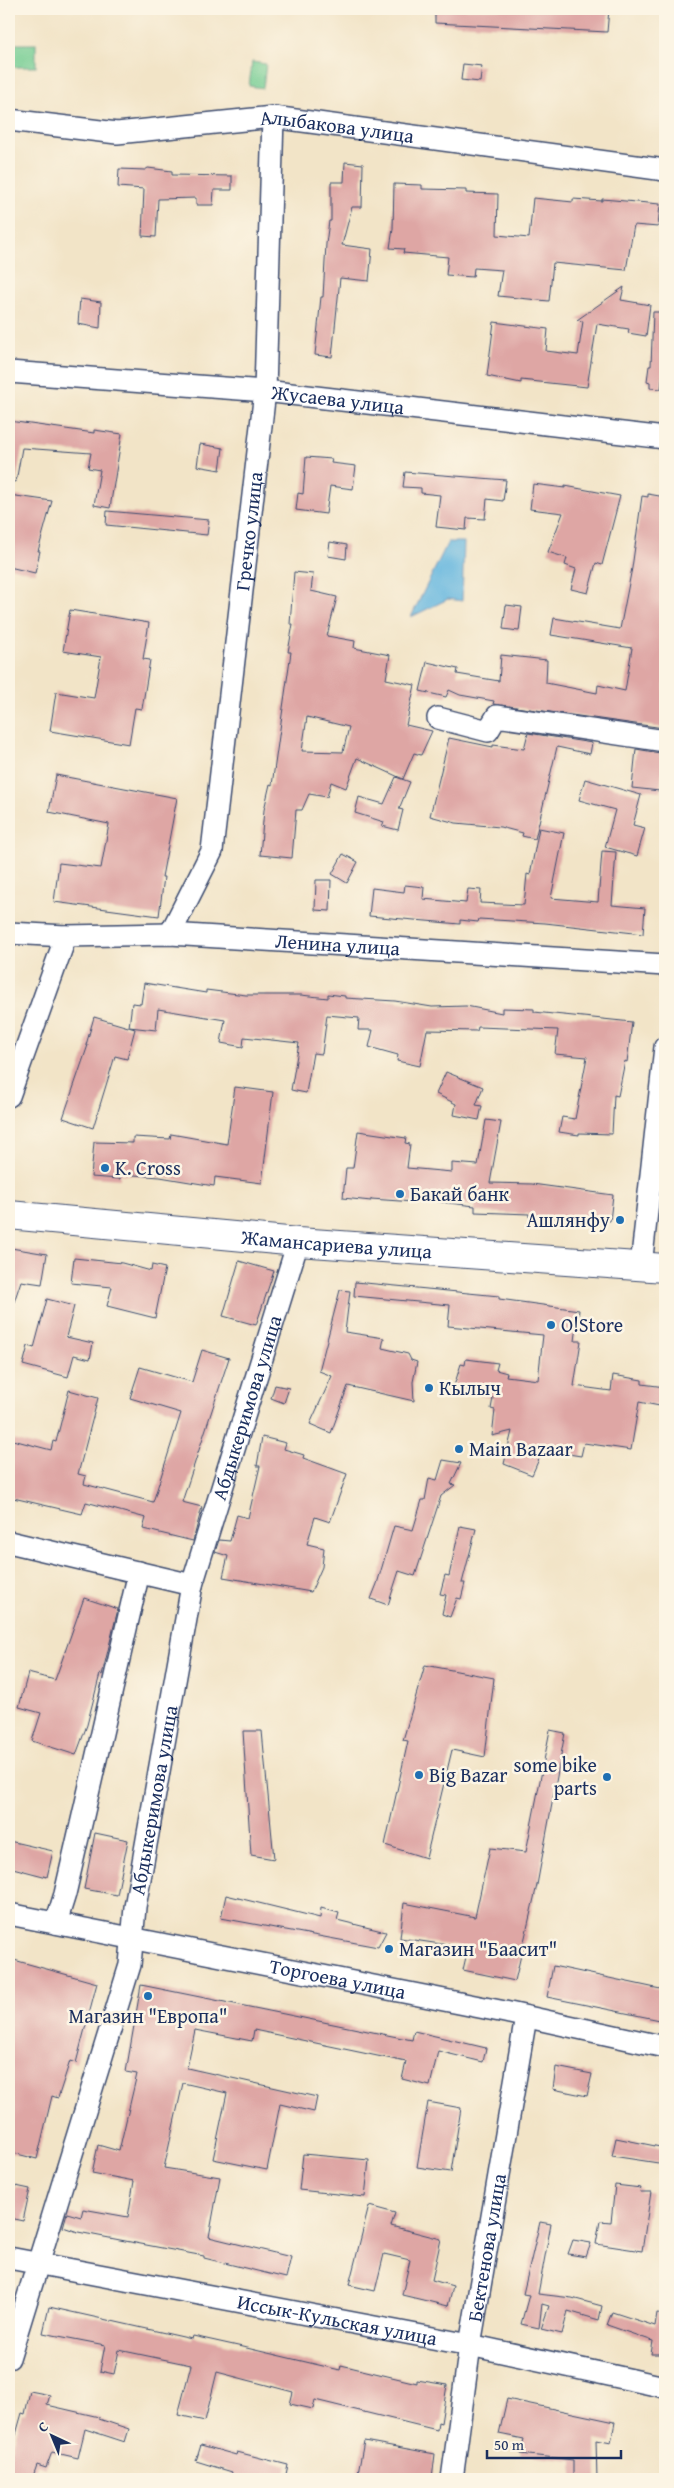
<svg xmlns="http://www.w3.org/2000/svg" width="674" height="2488" font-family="'Gentium Book Plus',serif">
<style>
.green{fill:#72cc92;stroke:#467e78}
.water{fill:#64b6df;stroke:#40729e}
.building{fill:#dea6a4;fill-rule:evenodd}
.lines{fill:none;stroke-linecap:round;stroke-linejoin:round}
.street-casing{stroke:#3b4a6e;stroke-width:24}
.secondary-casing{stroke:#3b4a6e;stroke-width:30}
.street{stroke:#fff;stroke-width:21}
.secondary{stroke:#fff;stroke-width:28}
.poi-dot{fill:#1f6fb2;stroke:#fcf5e5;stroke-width:2}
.labels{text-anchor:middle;stroke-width:5;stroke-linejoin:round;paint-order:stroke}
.street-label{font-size:20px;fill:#1b2f5e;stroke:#fcf5e5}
.poi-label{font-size:20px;fill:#1b2f5e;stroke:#fcf5e5;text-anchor:start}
</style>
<rect width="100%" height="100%" fill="#fcf5e5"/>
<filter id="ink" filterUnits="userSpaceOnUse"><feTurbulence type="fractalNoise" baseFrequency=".02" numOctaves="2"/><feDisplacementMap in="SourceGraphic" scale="10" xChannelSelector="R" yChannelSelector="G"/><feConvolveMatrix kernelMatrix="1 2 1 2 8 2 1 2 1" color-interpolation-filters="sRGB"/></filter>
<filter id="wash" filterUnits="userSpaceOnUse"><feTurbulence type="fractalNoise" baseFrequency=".0096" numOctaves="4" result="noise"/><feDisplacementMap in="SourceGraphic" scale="20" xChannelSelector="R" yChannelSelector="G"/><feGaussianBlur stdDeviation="1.12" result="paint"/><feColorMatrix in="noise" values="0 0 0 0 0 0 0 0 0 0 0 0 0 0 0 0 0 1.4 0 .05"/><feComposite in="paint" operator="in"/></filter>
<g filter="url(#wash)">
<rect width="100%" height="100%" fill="#f2e4c7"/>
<!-- green -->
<g class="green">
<rect x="9" y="44" width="27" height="23"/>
<path d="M252,62L266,64L263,88L249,86Z"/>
</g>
<!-- water -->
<path class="water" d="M448,542H464L462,601L448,599L411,617Z"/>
<g id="blocks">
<!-- building -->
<g class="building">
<path d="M435,9H609L607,32L435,23Z"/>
<path d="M463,64L482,66L480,82L461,80Z"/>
<path d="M345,162L363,164L362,207H352L342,245L372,249L369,281L340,278L332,357L315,355L321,297H323L326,244L329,221H331V182H344Z"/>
<path d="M148,168L172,171V175L232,176V190H214L213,205H196V198L158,199L156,237L142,236L144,189L118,187L119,169L145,170Z"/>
<path d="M394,184L422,185V189L466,190V193L498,194L497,235L529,238L533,198L573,202V199L602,201V199L660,204L658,227L634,225L626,270L553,263L549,301L498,296L502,270L474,268L473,277L446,275L448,257L403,253L404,249L390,248L393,229Z"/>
<path d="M624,287L621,300L650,305L646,336L628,333L629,329L597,324L587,387L521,380V383L487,376L494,322L548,329L546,351L578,355L583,321L577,320Z"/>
<path d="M80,299L101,302L100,328L78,324Z"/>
<path d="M653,312H665V352L661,389L650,388V382L647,381L649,366H651Z"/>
<path d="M9,421L94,433V430L122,434L110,508L94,505L100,470L88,468L91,453L22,448L16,482L9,481Z"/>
<path d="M200,444L223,448L220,470L197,466Z"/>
<path d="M306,457L332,459L331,463L356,466L353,489L330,486L326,514L296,510L298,493L303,494Z"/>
<path d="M405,472L506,480L503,501L487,499L485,519L467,518L466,530L436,527L440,495L421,493V488L403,487Z"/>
<path d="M533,484L565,488V486L620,496L602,565L596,563L588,593L571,589L576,569L565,565L567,558L548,552L563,513L530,509Z"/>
<path d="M648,494L665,497L664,728L493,704L494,701L460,695L449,690L446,697L420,691L427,662L458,669L457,674L499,681L501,655L547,660L546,683L597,693L598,685L625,691L632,648L551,635L554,618L620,629L632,568L642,496L648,497Z"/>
<path d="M9,495L52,501L38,551H40L35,573L9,567Z"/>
<path d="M107,511L209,520L207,535L106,525Z"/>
<path d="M330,542L347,545L346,559L328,556Z"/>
<path d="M294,572L313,574L311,591L337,597L327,636L355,641L354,648L390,655L386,679L415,685L406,725L432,731L421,755L414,753L403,779L357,758L346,788L331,782L327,797L309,794L302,810H296L292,858L260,855L264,810L270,784L272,785L291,652H288L293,624H290ZM307,717L349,727L343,752L302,751Z"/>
<path d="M506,605L522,607L519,631L503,629Z"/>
<path d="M70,610L149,623L143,659L150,660L142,709L135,708L129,744L50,731L56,692L94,698L101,657L63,651Z"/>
<path d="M528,733L592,743L590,754L557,747L535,839L522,836L523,833L500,827L456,823L430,816L449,738L493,747V745L524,749Z"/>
<path d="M636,749L660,753L659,756L665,757V772H662L660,791L632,788Z"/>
<path d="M56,775L177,798L162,877H164L159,916L54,902L59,863L101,868L109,824L49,812Z"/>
<path d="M396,777L410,782L399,809L403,810L398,830L382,826L384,822L355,813L359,797L384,804Z"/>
<path d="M585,779L641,795L633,825L645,828L637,856L605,847L615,810L579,800Z"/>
<path d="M539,828L564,833L551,898L598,902L602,851L616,852L612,905L645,908L643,934L545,923L479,919L478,922L460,920V924L369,916L372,888L404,892L405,885L424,887L423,899L466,903L468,889L481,890L480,903L524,905L527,874L530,875Z"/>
<path d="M343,854L358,862L347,883L332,874Z"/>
<path d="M316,880H331L330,911L315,910Z"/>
<path d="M144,983L206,993V990L246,995H301L328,998V994L345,996V998L395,1001L432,1007L466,1006L502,1013V1008L534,1009V1012L632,1022L627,1062L625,1061L618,1096L614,1095L612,1134L579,1133V1135L559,1132L562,1117L575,1119L587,1057L555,1054L558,1030L478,1027L477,1031L427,1030L420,1066L397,1061L398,1055L369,1047L373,1030H358L359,1018L327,1015L322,1054L313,1053L306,1093L291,1090L299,1043L244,1037L243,1047L221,1043L225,1020L158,1009L156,1030L129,1027L132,1003L141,1004Z"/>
<path d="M94,1017L135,1029L127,1059L115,1056L93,1128L63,1118L88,1045H86Z"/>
<path d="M446,1072L483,1087L476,1105L482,1106L479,1120L454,1115L456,1104L436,1094Z"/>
<path d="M235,1087L273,1092L262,1183L215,1177L214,1186L160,1177L120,1174V1179L91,1177L94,1142L133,1143V1137L170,1139L171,1134L227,1144Z"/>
<path d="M486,1120L501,1122L490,1183L532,1184L613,1195L610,1221L553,1216V1220L529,1217V1214L475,1212V1206L414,1199V1202L371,1199V1201L343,1198L346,1168H353L358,1131L406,1138L405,1143L410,1144L407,1168L452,1172V1163L478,1165Z"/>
<path d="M11,1248L47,1254L42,1284L21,1281L11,1311L9,1310Z"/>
<path d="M74,1258L122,1263L151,1271L152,1265L165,1268L155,1318L107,1306L112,1287L71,1283Z"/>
<path d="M239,1261L274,1271L256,1325L223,1316Z"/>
<path d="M355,1282L499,1296V1299L579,1310L575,1341H581L574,1386L611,1391L613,1375L642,1380V1384L665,1387V1407L639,1402L631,1450L584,1443L581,1456L543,1450L532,1475L504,1464L512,1431L492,1436L495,1410L491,1409L493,1398L477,1395V1391L454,1386L461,1364L465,1365L466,1359L498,1363L496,1370L507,1373L506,1376L538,1380L543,1335L448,1326L450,1305L354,1296Z"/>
<path d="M340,1290L350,1291L345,1332L384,1338L382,1348L408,1354L411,1360L417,1362L413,1382L414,1401L348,1386L331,1433L310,1424L332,1376L319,1371Z"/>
<path d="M47,1299L74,1306L66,1337L93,1343L90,1359L74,1355L68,1377L23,1365L28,1346L34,1348Z"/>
<path d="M202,1350L229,1358L182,1502L202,1507L193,1541L143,1529L146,1518L86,1502L82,1514L9,1497V1439L51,1450L53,1441L56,1442L69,1390L98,1398L78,1474L86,1476L84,1484L153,1502L181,1413L130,1398L140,1367L192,1382Z"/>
<path d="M275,1385L289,1388L284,1403L271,1398Z"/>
<path d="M262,1437L286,1443L284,1449L304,1455L303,1458L347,1474L330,1522L315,1517L307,1544L324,1548L322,1567L311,1592L223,1577L228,1556L215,1552L219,1540L230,1541L237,1515L248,1518L260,1466H257Z"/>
<path d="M443,1460L461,1463L451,1484L455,1485L441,1496L415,1576L399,1571L388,1605L371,1599L377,1584L394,1526L413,1530L422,1500H425L429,1478L437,1480Z"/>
<path d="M460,1526L476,1529L462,1583H465L461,1599L457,1598L450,1617L442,1614L446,1595L440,1594L445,1575L449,1576Z"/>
<path d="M84,1598L118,1609L102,1675L100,1674L87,1725L76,1755L32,1741L41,1713L19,1707L28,1673L55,1680Z"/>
<path d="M425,1665L494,1678L485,1757L452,1750L426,1858L385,1845L408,1741L403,1740Z"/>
<path d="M550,1730L565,1733L537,1885L515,1981L463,1970L468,1948L400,1938L404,1903L475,1917L490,1848L526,1852Z"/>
<path d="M243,1731H262L274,1859L251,1855Z"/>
<path d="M95,1833L128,1840L117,1895L84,1889Z"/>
<path d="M9,1841L53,1851L47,1877L9,1867Z"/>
<path d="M226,1895L320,1918L321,1908L339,1913L337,1920L386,1932L378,1947L221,1918Z"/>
<path d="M14,1960L97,1983L76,2063L70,2061L58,2098L52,2096L37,2159L9,2152V1976Z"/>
<path d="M553,1966L665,1990V2021L547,1997Z"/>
<path d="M141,1985L412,2040L414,2031L486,2048L483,2062L438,2051L430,2086L402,2079L406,2062L254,2030L252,2041L195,2030L187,2068L317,2097L314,2112L280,2104L267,2170L213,2159L227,2093L183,2083L164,2168L220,2177L209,2237L291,2257L286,2278L204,2258V2256L78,2232L63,2227L67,2213L81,2217L83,2209L128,2217L134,2181L92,2173L98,2145L119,2151L137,2074L126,2072Z"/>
<path d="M556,2067L592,2074L587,2096L553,2089Z"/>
<path d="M428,2102L461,2108L451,2172L417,2167Z"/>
<path d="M616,2138L665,2148V2164L612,2156Z"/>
<path d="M303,2154L369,2160L365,2197L299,2190Z"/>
<path d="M615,2185L641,2188L640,2192H651L642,2251L596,2244L600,2221L611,2222Z"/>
<path d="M16,2186L30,2189L23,2221L9,2218V2204L12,2205Z"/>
<path d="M369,2206L395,2213L391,2226L441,2239L432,2280L453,2286L448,2306L402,2295L410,2260L384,2254L375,2291L349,2285Z"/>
<path d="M540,2222L551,2224L538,2294L572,2298L602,2306L599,2320L568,2311L562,2334L541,2329L549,2306L542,2304L539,2328L521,2324L529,2295L523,2294Z"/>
<path d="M573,2240L591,2243L586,2257L568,2254Z"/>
<path d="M49,2307L192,2339L193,2336L238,2346L340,2370L341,2365L417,2383V2380L447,2385L441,2423L438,2422L437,2430L315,2400L313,2409L290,2404L293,2392L217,2372L205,2421L178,2415L191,2365L119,2350L114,2374L100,2371L105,2345L43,2333Z"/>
<path d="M612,2312L655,2326L657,2313L665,2314V2354H651L653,2341L607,2325Z"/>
<path d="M30,2391L50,2395L47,2405L99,2417V2419L129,2429L125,2442L85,2429L78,2458L52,2452L46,2468L37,2465L32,2479H9V2459L22,2413L25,2414Z"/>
<path d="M507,2399L615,2422L611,2443L596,2440L597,2479H573V2460L520,2454L524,2439L499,2434Z"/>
<path d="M364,2441L435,2454L432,2479H357Z"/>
<path d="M201,2445L236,2455L237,2452L288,2465L285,2479H230L232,2472L196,2461Z"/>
</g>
</g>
</g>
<g filter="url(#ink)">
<use href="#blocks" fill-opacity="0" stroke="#3b4a6e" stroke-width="1"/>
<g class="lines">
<!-- street casing -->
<g class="street-casing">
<g id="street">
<path id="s1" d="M9,120L117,133L273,117L665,170"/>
<path id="s2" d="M9,372L265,391L665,438"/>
<path d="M438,718L488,731L497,716L665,741"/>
<path id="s3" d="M9,933L66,936L170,934L665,965"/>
<path id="s4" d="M170,934L212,851L265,391L273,117"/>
<path d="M9,1096L66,936"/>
<path d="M641,1266L665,1047"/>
<path d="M9,1542L192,1585"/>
<path id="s5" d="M9,1914L505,2012L665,2047"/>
<path d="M56,1923L65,1894L139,1572"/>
<path id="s6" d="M9,2258L470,2345L665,2387"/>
<path id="s7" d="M9,2358L130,1965L135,1907L192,1585L298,1242"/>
<path id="s8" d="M452,2479L470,2345L526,2017"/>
</g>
</g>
<!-- secondary casing -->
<g class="secondary-casing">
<g id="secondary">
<path id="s9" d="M9,1215L298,1242L665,1268"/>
</g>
</g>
<!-- street -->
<use href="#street" class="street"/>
<!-- secondary -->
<use href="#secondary" class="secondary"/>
</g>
</g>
<!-- markers -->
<g class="poi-dot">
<circle cx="105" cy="1168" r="5"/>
<circle cx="400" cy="1194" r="5"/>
<circle cx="620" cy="1220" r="5"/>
<circle cx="551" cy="1325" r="5"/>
<circle cx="429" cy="1388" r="5"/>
<circle cx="459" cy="1449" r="5"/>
<circle cx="419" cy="1775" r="5"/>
<circle cx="607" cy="1777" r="5"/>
<circle cx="389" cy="1949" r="5"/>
<circle cx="148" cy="1996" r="5"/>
</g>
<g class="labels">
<!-- street labels -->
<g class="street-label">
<text dy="7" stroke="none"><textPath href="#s1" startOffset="330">Алыбакова улица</textPath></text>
<text dy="7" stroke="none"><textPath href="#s2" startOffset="330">Жусаева улица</textPath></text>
<text dy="7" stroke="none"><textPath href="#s4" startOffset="415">Гречко улица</textPath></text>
<text dy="7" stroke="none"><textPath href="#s3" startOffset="329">Ленина улица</textPath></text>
<text dy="7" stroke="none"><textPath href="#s9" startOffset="329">Жамансариева улица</textPath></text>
<text dy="7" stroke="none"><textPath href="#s7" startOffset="982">Абдыкеримова улица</textPath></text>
<text dy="7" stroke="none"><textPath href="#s7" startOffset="578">Абдыкеримова улица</textPath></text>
<text dy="7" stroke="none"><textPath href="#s5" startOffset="335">Торгоева улица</textPath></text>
<text dy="7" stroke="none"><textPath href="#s8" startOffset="234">Бектенова улица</textPath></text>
<text dy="7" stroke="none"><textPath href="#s6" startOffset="334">Иссык-Кульская улица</textPath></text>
</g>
<!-- poi labels -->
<g class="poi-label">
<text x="115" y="1175">K. Cross</text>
<text x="410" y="1201">Бакай банк</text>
<text x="610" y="1227" text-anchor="end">Ашлянфу</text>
<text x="561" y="1332">O!Store</text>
<text x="439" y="1395">Кылыч</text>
<text x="469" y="1456">Main Bazaar</text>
<text x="597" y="1772" text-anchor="end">some bike<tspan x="597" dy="23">parts</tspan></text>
<text x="429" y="1782">Big Bazar</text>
<text x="399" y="1956">Магазин "Баасит"</text>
<text x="148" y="2023" text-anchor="middle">Магазин "Европа"</text>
</g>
</g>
<!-- margin -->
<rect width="674" height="2488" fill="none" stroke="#fcf5e5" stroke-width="30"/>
<!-- north arrow -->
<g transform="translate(52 2436) rotate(316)" stroke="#fcf5e5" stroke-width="4" paint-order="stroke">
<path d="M0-4L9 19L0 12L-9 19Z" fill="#1b2f5e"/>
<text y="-8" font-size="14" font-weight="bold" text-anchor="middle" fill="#1b2f5e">С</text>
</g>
<!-- scale -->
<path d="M487 2450v8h134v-8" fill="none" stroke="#1b2f5e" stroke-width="2.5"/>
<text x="494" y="2450" font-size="15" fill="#1b2f5e" stroke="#fcf5e5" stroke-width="4" paint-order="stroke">50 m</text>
</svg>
